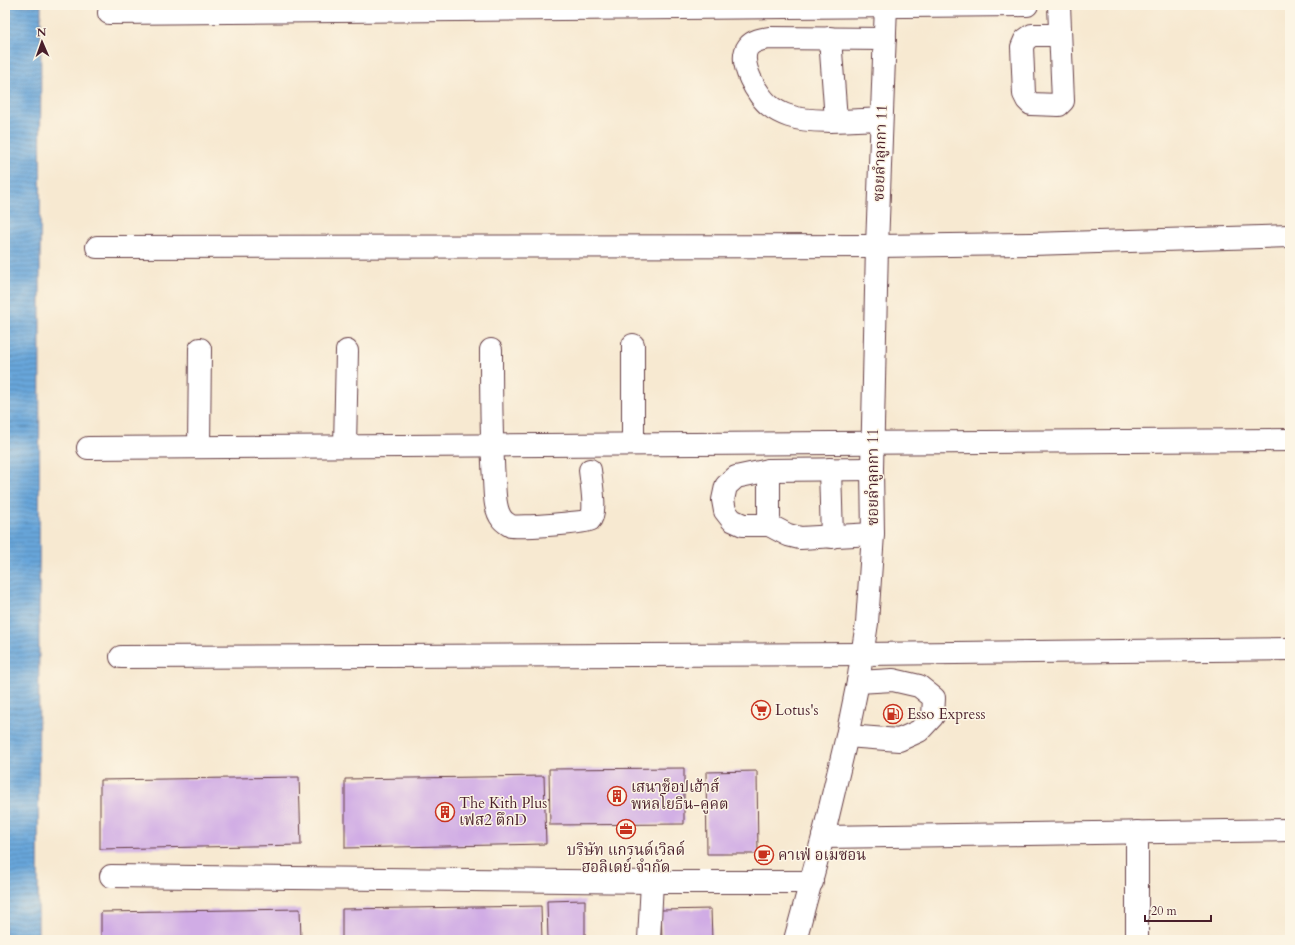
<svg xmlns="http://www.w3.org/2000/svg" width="1295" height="945" font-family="Cardo,'Noto Serif Thai',serif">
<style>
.water{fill:url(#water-rules);stroke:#586282}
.building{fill:#d0ace5}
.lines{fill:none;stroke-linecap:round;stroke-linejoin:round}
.minor-casing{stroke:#643d44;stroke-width:24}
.minor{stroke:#fff;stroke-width:22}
.labels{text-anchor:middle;stroke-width:3;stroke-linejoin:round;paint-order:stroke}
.street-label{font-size:15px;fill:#4a1f2b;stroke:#fcf5e5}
.poi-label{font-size:15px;fill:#4a1f2b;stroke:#fcf5e5;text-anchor:start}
</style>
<defs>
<pattern id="water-rules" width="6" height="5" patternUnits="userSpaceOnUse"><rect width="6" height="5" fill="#67a6da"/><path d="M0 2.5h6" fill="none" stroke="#5787b1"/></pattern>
</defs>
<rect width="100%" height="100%" fill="#fcf5e5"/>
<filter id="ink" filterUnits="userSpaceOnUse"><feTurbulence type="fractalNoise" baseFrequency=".025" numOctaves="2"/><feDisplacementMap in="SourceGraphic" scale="8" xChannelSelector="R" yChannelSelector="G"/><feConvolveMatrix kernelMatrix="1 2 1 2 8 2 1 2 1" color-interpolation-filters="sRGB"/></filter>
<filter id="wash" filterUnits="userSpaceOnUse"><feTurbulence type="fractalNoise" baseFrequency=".012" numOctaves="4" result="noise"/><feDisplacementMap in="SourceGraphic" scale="16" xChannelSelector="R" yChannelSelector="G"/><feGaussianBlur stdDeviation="0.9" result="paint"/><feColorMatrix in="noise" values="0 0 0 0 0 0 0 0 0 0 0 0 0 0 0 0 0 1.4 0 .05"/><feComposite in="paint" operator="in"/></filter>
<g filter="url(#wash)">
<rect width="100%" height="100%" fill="#f7e9d1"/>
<!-- water -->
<path class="water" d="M5,5H41L38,940H5Z"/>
<g id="blocks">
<!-- building -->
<g class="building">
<path d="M684,768V824L550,825L549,769Z"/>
<path d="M757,771L758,854H707L706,772Z"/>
<path d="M544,776L546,844L345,848V779Z"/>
<path d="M299,777L301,845L100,849V780Z"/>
<path d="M585,900V940H548L547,901Z"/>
<path d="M541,906L542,940H342V909Z"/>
<path d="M300,909L301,940H101V912Z"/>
<path d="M711,909L712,940H662L661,910Z"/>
</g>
</g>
</g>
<g filter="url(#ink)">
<use href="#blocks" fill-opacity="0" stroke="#643d44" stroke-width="1"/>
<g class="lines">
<!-- minor casing -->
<g class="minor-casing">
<g id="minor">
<path d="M1059,5L1063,101L1059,105L1031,104L1027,100L1024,94L1022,47L1025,40L1032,35H1060"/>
<path d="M109,13L1027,5"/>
<path d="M830,38L836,120"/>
<path d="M881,119C856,120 812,124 789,116C783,114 775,110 770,106C758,97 737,62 748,47C753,40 763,39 770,38L885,39"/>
<path d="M97,247L877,246L1032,244L1290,236"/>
<path d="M633,345V444"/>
<path d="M491,350C491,394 491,437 494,480C495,492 494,509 502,519C503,521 509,525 511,526C516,528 586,523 590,520C597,514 591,480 590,470"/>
<path d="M345,446L347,351"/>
<path d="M199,447L200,349"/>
<path d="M88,448L1290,440"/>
<path d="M830,469L832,537"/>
<path d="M872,469L769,470L736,477L726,486L723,500L725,511L732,520L743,525H769L788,535L800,538L873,534"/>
<path d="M769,525V470"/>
<path d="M121,657L863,654L1290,649"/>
<path d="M847,736L899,740L919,731L933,716L934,698L919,686L893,680L858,682"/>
<path d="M823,837L1290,830"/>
<path d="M111,876L652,882H812"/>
<path d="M649,940L652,882"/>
<path d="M795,940L823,837L847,736L858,682L867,623L873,534L872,469L877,246L886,5"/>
<path d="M1137,940V832"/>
</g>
</g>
<!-- minor -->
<use href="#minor" class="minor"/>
</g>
</g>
<!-- icons -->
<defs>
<g id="supermarket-ring" transform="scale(1)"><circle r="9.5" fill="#fcf5e5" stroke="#c8321e" stroke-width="1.5"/><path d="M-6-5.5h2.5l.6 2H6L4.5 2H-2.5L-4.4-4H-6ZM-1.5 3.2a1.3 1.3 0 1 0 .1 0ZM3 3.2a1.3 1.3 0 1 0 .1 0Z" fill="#c8321e"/></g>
<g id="fuel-ring" transform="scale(1)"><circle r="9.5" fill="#fcf5e5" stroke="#c8321e" stroke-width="1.5"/><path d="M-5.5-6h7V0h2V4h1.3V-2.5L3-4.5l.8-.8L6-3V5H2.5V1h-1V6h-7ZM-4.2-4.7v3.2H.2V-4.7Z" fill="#c8321e"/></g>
<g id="building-ring" transform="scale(1)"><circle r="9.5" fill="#fcf5e5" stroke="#c8321e" stroke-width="1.5"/><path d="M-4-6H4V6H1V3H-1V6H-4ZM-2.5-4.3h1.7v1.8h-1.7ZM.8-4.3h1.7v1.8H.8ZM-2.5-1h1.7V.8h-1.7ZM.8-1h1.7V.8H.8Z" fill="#c8321e"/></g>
<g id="office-ring" transform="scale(1)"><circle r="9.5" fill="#fcf5e5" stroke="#c8321e" stroke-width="1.5"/><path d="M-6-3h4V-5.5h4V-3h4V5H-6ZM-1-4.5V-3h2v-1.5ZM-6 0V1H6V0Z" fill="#c8321e"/></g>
<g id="cafe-ring" transform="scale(1)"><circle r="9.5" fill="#fcf5e5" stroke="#c8321e" stroke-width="1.5"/><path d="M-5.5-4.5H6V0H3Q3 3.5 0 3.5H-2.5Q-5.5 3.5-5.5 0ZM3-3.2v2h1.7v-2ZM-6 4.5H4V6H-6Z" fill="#c8321e"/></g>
</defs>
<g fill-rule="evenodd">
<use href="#supermarket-ring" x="761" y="710"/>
<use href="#fuel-ring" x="893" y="714"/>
<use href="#building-ring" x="617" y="796"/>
<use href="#building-ring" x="445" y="812"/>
<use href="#office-ring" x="626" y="829"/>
<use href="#cafe-ring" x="764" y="855"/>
</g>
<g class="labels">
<!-- street labels -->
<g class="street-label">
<text transform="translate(880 153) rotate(-88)" y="5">ซอยลำลูกกา 11</text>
<text transform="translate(873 477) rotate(-90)" y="5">ซอยลำลูกกา 11</text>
</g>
<!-- poi labels -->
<g class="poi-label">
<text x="775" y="715">Lotus's</text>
<text x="907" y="719">Esso Express</text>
<text x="631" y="792">เสนาช็อปเฮ้าส์<tspan x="631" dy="17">พหลโยธิน-คูคต</tspan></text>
<text x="459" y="808">The Kith Plus<tspan x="459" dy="17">เฟส2 ตึกD</tspan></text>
<text x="626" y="855" text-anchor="middle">บริษัท แกรนด์เวิลด์<tspan x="626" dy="17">ฮอลิเดย์ จำกัด</tspan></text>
<text x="778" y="860">คาเฟ่ อเมซอน</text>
</g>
</g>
<!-- margin -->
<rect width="1295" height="945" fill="none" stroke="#fcf5e5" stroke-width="20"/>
<!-- north arrow -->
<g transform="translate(42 42) rotate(358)" stroke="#fcf5e5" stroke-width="3" paint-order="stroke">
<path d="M0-3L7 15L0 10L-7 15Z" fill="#4a1f2b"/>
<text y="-6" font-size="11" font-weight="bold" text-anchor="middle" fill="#4a1f2b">N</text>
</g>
<!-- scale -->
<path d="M1145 915v6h66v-6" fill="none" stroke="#4a1f2b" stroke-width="2"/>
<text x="1151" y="915" font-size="12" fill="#4a1f2b" stroke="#fcf5e5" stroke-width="3" paint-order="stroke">20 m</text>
</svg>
